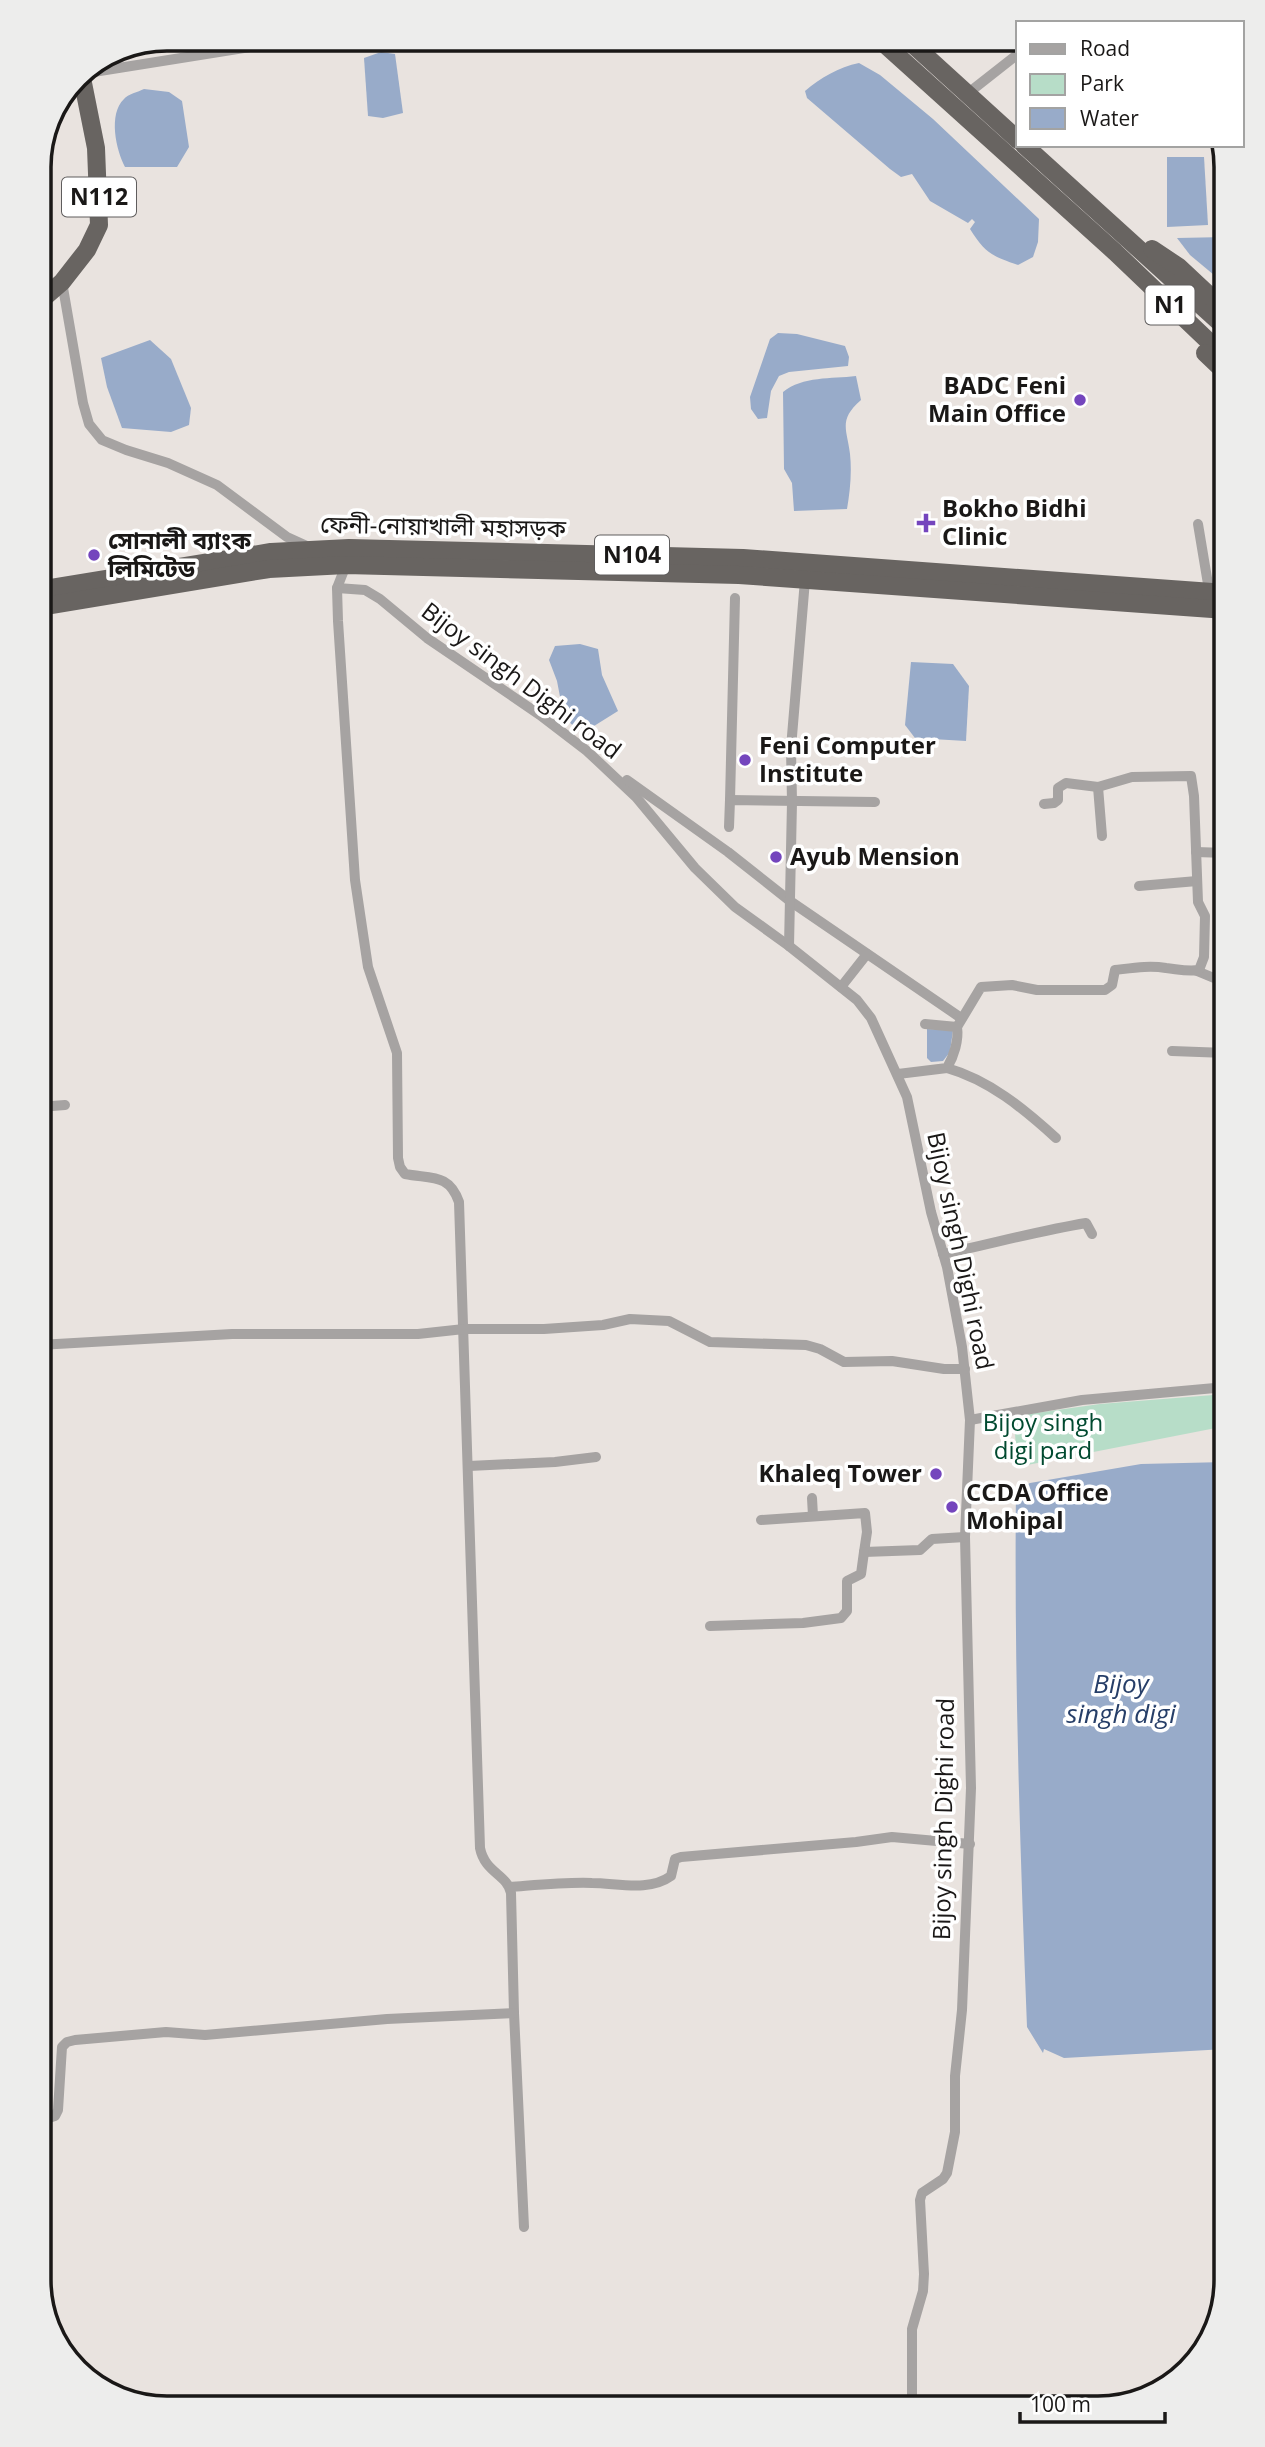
<svg xmlns="http://www.w3.org/2000/svg" width="1265" height="2447" font-family="'Open Sans','Noto Sans Bengali',sans-serif">
<style>
.green{fill:#b7ddc8}
.water{fill:#98abc9}
.lines{fill:none;stroke-linecap:round;stroke-linejoin:round}
.minor{stroke:#a6a3a2;stroke-width:10}
.trunk{stroke:#686461;stroke-width:18}
.poi-dot{fill:#7445bd;stroke:#fff;stroke-width:2.5}
.labels{text-anchor:middle;stroke-width:7;stroke-linejoin:round;paint-order:stroke}
.shield{fill:#fff;stroke:#5f5d5d;stroke-width:2}
.shield-label{font-size:23px;font-weight:bold;fill:#1a1817}
.poi-label{font-size:24px;font-weight:bold;fill:#1a1817;stroke:#fff;text-anchor:start}
.street-label{font-size:24px;fill:#1a1817;stroke:#fff}
.park-label{font-size:24px;fill:#014a30;stroke:#fff}
.water-label{font-size:26px;font-style:italic;fill:#263e68;stroke:#fff}
.rim{fill:none;stroke:#1a1817;stroke-width:3.5}
</style>
<rect width="100%" height="100%" fill="#e9e3df"/>
<!-- green -->
<path class="green" d="M1226,1394V1426L1017,1467L1014,1416L1100,1404Z"/>
<!-- water -->
<g class="water">
<path d="M381,52L395,54L403,113L383,118L368,116L364,58Z"/>
<path d="M859,63L880,75L933,119L1039,219L1038,242L1033,257L1018,265C992,256 985,253 970,229L975,222L972,219L968,223L930,201L912,174L901,177L890,169L807,98L805,91C820,78 839,67 859,63Z"/>
<path d="M144,89L169,92L182,101L189,147L177,167H125C116,150 108,114 124,99C128,94 138,92 144,89Z"/>
<path d="M1167,157H1204L1208,225L1167,227Z"/>
<path d="M1220,157H1224L1226,167V227H1219Z"/>
<path d="M1226,237V285L1190,255L1177,238Z"/>
<path d="M778,333L797,334L845,346L849,357L848,366L789,372L779,376L771,391L767,418L758,419L751,409L750,397L770,339Z"/>
<path d="M150,340L171,359L191,408L189,425L171,432L122,428L107,387L101,358Z"/>
<path d="M856,376L861,400C838,420 847,429 850,454C852,472 850,492 847,509L794,511L792,483L784,469L783,392C803,376 831,379 856,376Z"/>
<path d="M580,644L598,649L602,675L618,711L586,731L571,724L562,707L557,681L549,660L555,646Z"/>
<path d="M911,662L953,664L969,686L966,741L915,738L905,725Z"/>
<path d="M927,1029L953,1030L950,1052L943,1061L931,1062L927,1058Z"/>
<path d="M1226,1462V2049L1064,2058L1044,2049L1043,2053L1027,2027C1020,1848 1014,1670 1016,1490L1030,1483L1141,1464Z"/>
</g>
<g class="lines">
<!-- minor -->
<g class="minor">
<path d="M81,74L250,47L257,45L262,39"/>
<path d="M967,94L1018,54"/>
<path d="M62,282L83,403L89,424L102,440L126,450L168,463L217,485L287,537L309,547"/>
<path d="M1198,524L1210,596"/>
<path d="M342,563L346,565L337,588L338,621L355,880L368,967L397,1053L398,1158L400,1167L405,1174C431,1179 449,1173 459,1202L480,1848C485,1873 507,1874 511,1893L514,2013L524,2227"/>
<path d="M337,588L365,590L380,599L427,638L540,715L587,751L636,797L695,868L735,907L789,946L857,1000L871,1018L907,1097L931,1212L947,1267L962,1347L970,1420L965,1537L971,1788L962,2010L955,2076V2132L947,2173L943,2179L922,2193L920,2200L924,2274L923,2291L912,2329V2408"/>
<path d="M627,780L728,852L790,901L961,1018"/>
<path d="M1098,787L1102,836"/>
<path d="M730,800L735,598"/>
<path d="M729,827L730,800L875,802"/>
<path d="M1196,852L1226,853"/>
<path d="M1139,886L1197,881"/>
<path d="M789,946L792,802L791,748L805,580"/>
<path d="M1197,971L1226,983"/>
<path d="M841,987L867,954"/>
<path d="M957,1027L981,987L1012,985L1037,990H1105L1112,985L1115,970C1132,968 1149,965 1166,968C1177,969 1187,972 1199,970L1204,957L1205,916L1198,902L1194,796L1191,776L1132,777L1098,787L1066,783L1058,788V800L1054,803L1044,804"/>
<path d="M1172,1051L1226,1053"/>
<path d="M947,1068C989,1080 1023,1108 1056,1138"/>
<path d="M898,1074L947,1068C954,1056 959,1040 957,1027L925,1024"/>
<path d="M39,1107L65,1105"/>
<path d="M943,1254C991,1244 1038,1231 1086,1223L1092,1234"/>
<path d="M39,1345L232,1334H418L464,1329H544L603,1325L630,1319L669,1321L710,1342L806,1345L820,1349L844,1362L892,1361L944,1369H965"/>
<path d="M970,1420L1082,1400L1226,1387"/>
<path d="M469,1466L555,1462L596,1457"/>
<path d="M812,1498L813,1516"/>
<path d="M761,1520L865,1513L867,1532L864,1552L920,1550L932,1539L965,1537"/>
<path d="M710,1626L803,1623L841,1618L847,1611V1581L861,1574L864,1552"/>
<path d="M510,1887C537,1885 565,1882 592,1883C617,1883 649,1892 671,1876L675,1859L681,1857L856,1842L892,1837L970,1844"/>
<path d="M39,2121L55,2116L58,2110L62,2047L67,2042L75,2040L166,2032L205,2035L387,2019L514,2013"/>
</g>
<!-- trunk -->
<g class="trunk">
<path d="M879,39L1115,252L1226,358"/>
<path d="M907,39L1018,140"/>
<path d="M1024,145L1226,328"/>
<path d="M1152,249L1179,267L1226,311"/>
<path d="M39,302L62,282L87,250L99,225L96,148L81,73"/>
<path d="M1205,353L1226,373"/>
<path d="M39,590L271,552L349,548L743,558L1226,593"/>
<path d="M39,607L269,569L346,565L739,575L1226,610"/>
</g>
</g>
<!-- markers -->
<g class="poi-dot">
<circle cx="1080" cy="400" r="7"/>
<path d="M922.5 512.5h7v7h7v7h-7v7h-7v-7h-7v-7h7z"/>
<circle cx="94" cy="555" r="7"/>
<circle cx="745" cy="760" r="7"/>
<circle cx="776" cy="857" r="7"/>
<circle cx="936" cy="1474" r="7"/>
<circle cx="952" cy="1507" r="7"/>
</g>
<g class="labels">
<!-- shield labels -->
<g class="shield">
<rect x="62" y="177.5" width="74" height="39" rx="5"/>
<rect x="1145.5" y="285.5" width="49" height="39" rx="5"/>
<rect x="595" y="535.5" width="74" height="39" rx="5"/>
</g>
<g class="shield-label">
<text x="99" y="205">N112</text>
<text x="1170" y="313">N1</text>
<text x="632" y="563">N104</text>
</g>
<!-- poi labels -->
<g class="poi-label">
<text x="1066" y="394" text-anchor="end">BADC Feni<tspan x="1066" dy="28">Main Office</tspan></text>
<text x="942" y="517">Bokho Bidhi<tspan x="942" dy="28">Clinic</tspan></text>
<text x="108" y="549">সোনালী ব্যাংক<tspan x="108" dy="28">লিমিটেড</tspan></text>
<text x="759" y="754">Feni Computer<tspan x="759" dy="28">Institute</tspan></text>
<text x="790" y="865">Ayub Mension</text>
<text x="922" y="1482" text-anchor="end">Khaleq Tower</text>
<text x="966" y="1501">CCDA Office<tspan x="966" dy="28">Mohipal</tspan></text>
</g>
<!-- street labels -->
<g class="street-label">
<text transform="translate(443 527) rotate(1)" y="8">ফেনী-নোয়াখালী মহাসড়ক</text>
<text transform="translate(521 681) rotate(37)" y="8">Bijoy singh Dighi road</text>
<text transform="translate(960 1251) rotate(78)" y="8">Bijoy singh Dighi road</text>
<text transform="translate(944 1819) rotate(-89)" y="8">Bijoy singh Dighi road</text>
</g>
<!-- park labels -->
<g class="park-label">
<text x="1043" y="1431">Bijoy singh<tspan x="1043" dy="28">digi pard</tspan></text>
</g>
<!-- water labels -->
<g class="water-label">
<text x="1121" y="1693">Bijoy<tspan x="1121" dy="30">singh digi</tspan></text>
</g>
</g>
<!-- crop -->
<path d="M0 0H1265V2447H0ZM167 51H1098A116 116 0 0 1 1214 167V2280A116 116 0 0 1 1098 2396H167A116 116 0 0 1 51 2280V167A116 116 0 0 1 167 51Z" fill="#ededec" fill-rule="evenodd"/>
<path class="rim" d="M167 51H1098A116 116 0 0 1 1214 167V2280A116 116 0 0 1 1098 2396H167A116 116 0 0 1 51 2280V167A116 116 0 0 1 167 51Z"/>
<!-- legend -->
<rect x="1016" y="21" width="228" height="126" fill="#ffffff" stroke="#a3a3a2" stroke-width="2"/>
<rect x="1030" y="44" width="35" height="10" fill="#a6a3a2" stroke="#a3a3a2" stroke-width="2"/>
<text x="1080" y="56" font-size="21" fill="#1a1817">Road</text>
<rect x="1030" y="74" width="35" height="21" fill="#b7ddc8" stroke="#a3a3a2" stroke-width="2"/>
<text x="1080" y="91" font-size="21" fill="#1a1817">Park</text>
<rect x="1030" y="108" width="35" height="21" fill="#98abc9" stroke="#a3a3a2" stroke-width="2"/>
<text x="1080" y="126" font-size="21" fill="#1a1817">Water</text>
<!-- scale -->
<path d="M1020 2412v10h145v-10" fill="none" stroke="#1a1817" stroke-width="3.5"/>
<text x="1030" y="2412" font-size="21" fill="#1a1817" stroke="#ffffff" stroke-width="5" paint-order="stroke">100 m</text>
</svg>
